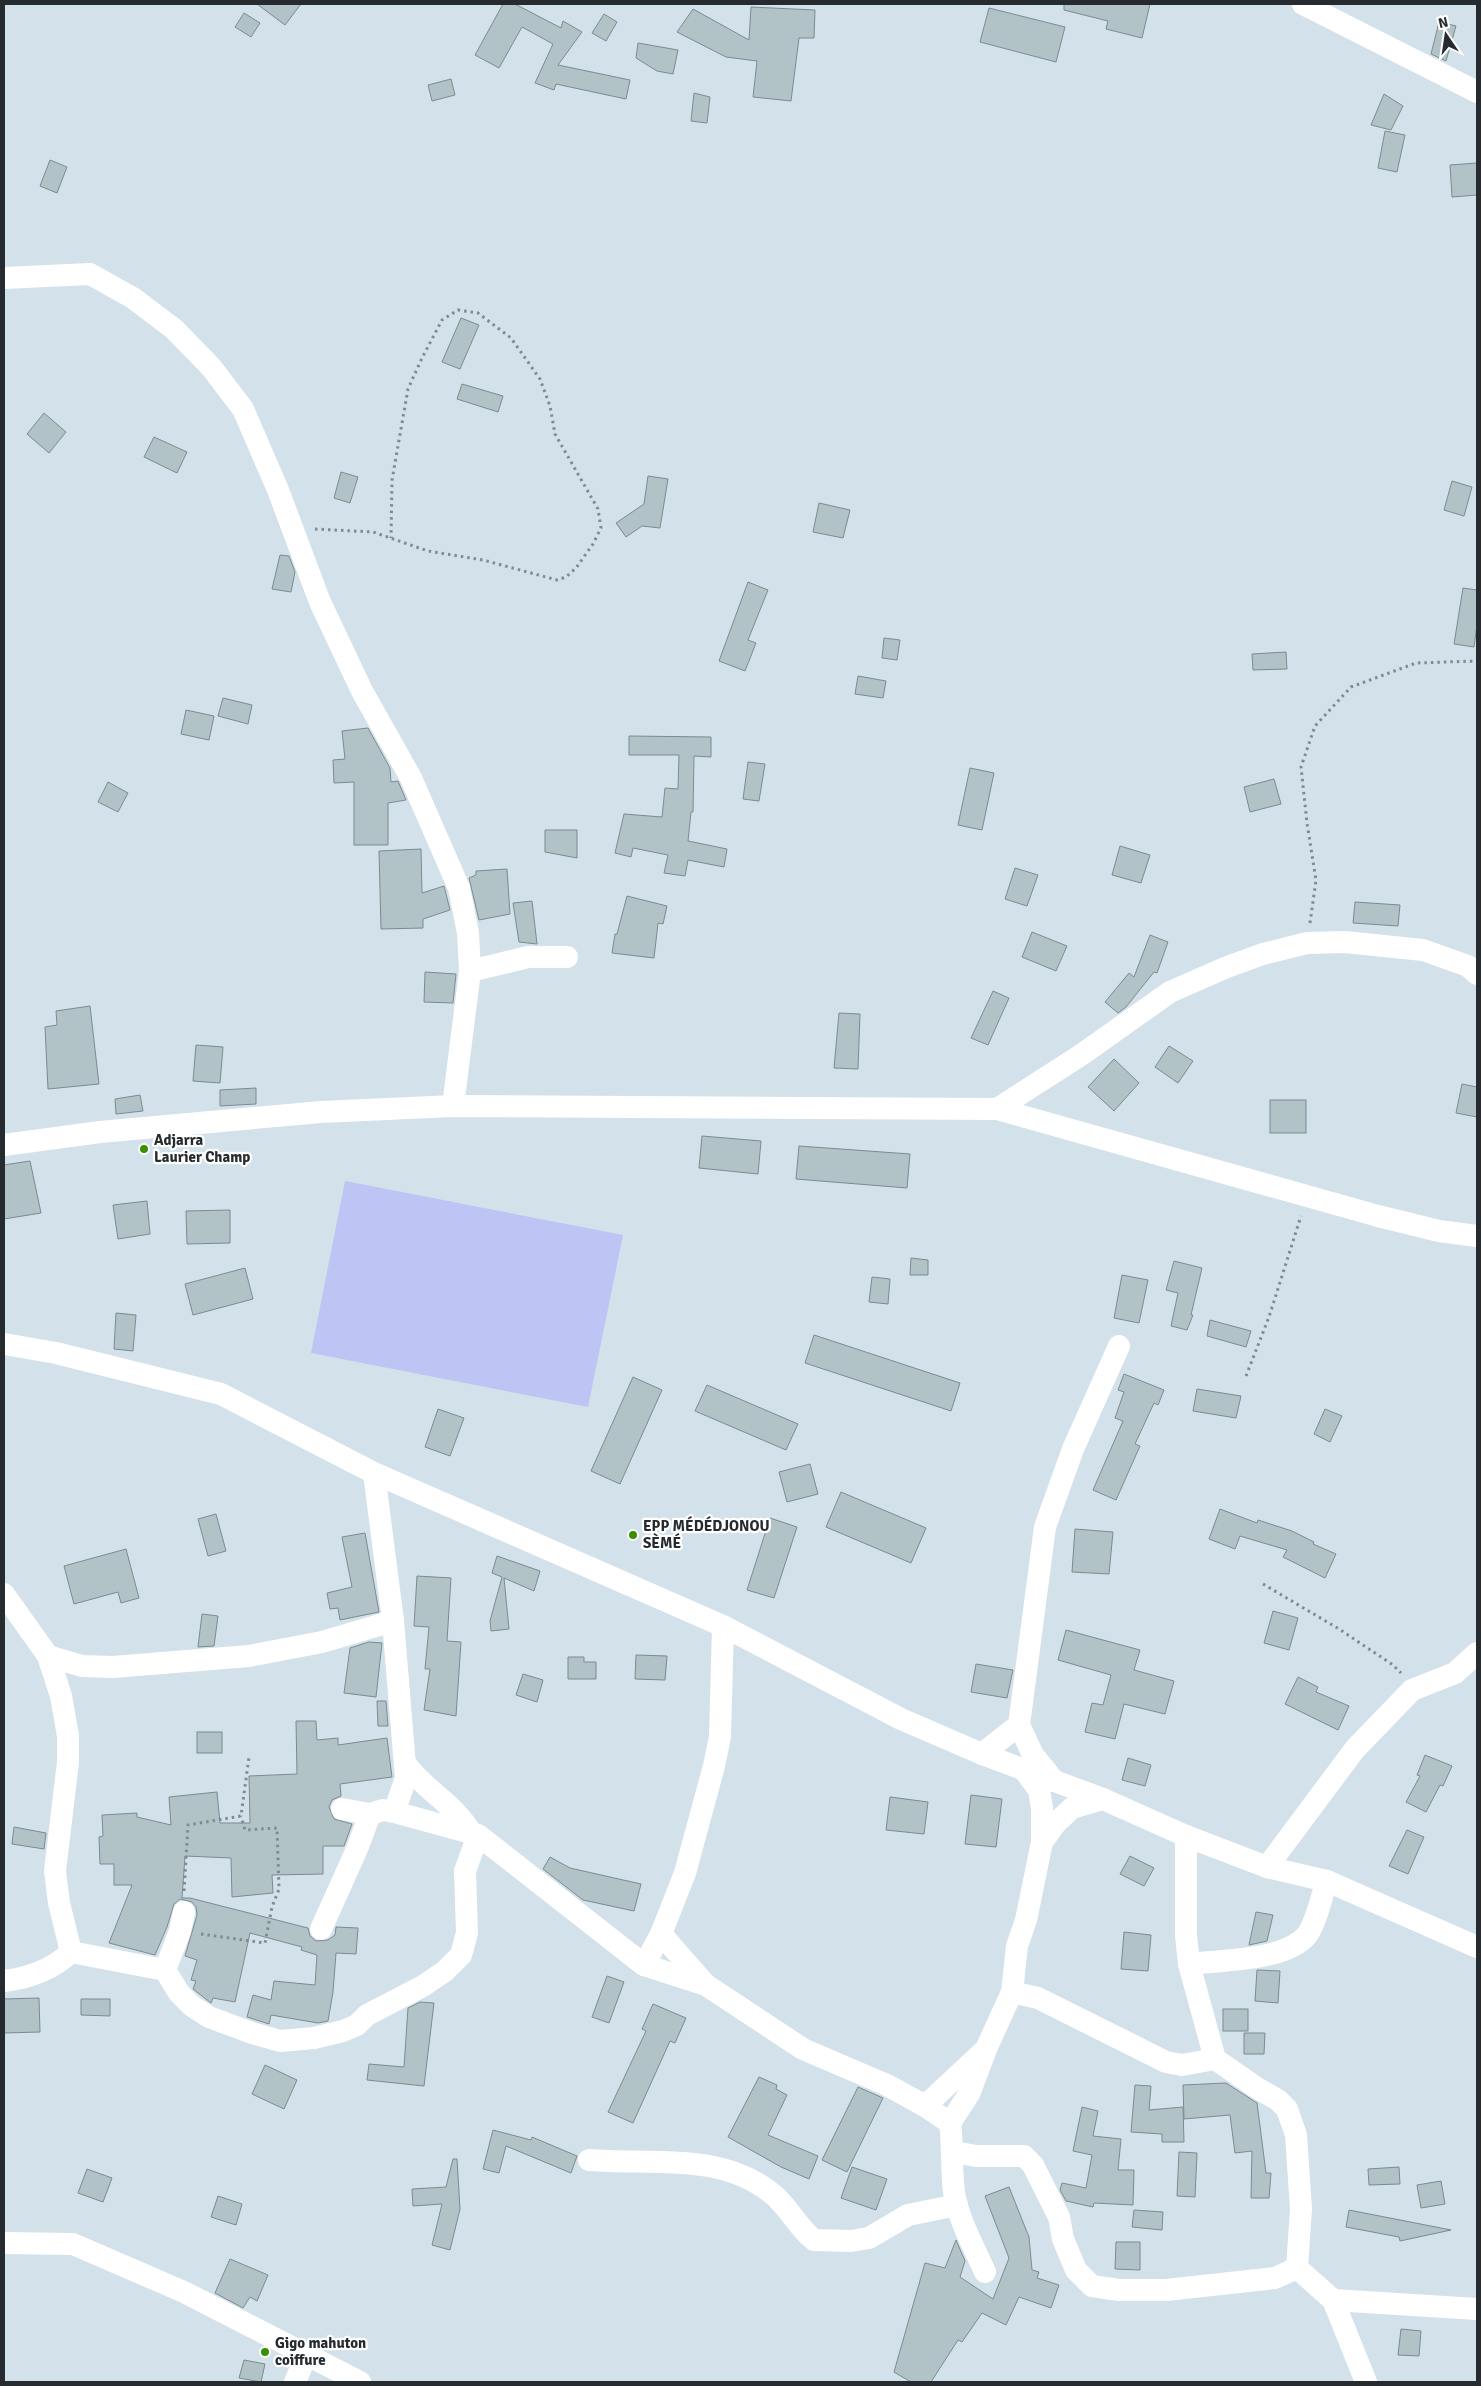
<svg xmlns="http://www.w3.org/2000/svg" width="1481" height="2386" font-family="Signika,sans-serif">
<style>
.green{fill:#bec4f3}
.building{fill:#b2c3c8;stroke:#7b8b91}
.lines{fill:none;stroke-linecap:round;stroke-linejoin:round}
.path{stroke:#808a91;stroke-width:3;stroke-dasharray:2.5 4;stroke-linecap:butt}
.minor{stroke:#fff;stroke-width:22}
.poi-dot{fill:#399101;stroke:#fff;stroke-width:2}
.labels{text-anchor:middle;stroke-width:4.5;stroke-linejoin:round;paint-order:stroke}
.poi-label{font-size:15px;font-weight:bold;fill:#262b2f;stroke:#fff;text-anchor:start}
</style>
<rect width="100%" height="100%" fill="#d3e1eb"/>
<!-- green -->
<path class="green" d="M345,1181L623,1235L588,1407L311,1353Z"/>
<!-- building -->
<g class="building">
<path d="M257,4H301L285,25Z"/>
<path d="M503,4H515L561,28L563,21L582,32L558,65L630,80L626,99L556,84L554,90L535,83L553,44L522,27L499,68L475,55Z"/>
<path d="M1064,4H1150L1142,38L1106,29L1108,21L1064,10Z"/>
<path d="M751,7L815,10L814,38H799L791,101L753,97L757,61L726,57L677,32L693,9L749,40Z"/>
<path d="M989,8L1065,27L1056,62L980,42Z"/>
<path d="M244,13L260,23L251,37L235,27Z"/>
<path d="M604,14L617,22L606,41L592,33Z"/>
<path d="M1439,22L1456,26L1446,61L1431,54Z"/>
<path d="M638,43L678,50L673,74L657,71L636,58Z"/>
<path d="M451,79L455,95L432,101L428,85Z"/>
<path d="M694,93L710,97L707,123L691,121Z"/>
<path d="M1384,94L1403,106L1391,130L1371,125Z"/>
<path d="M1385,131L1405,135L1397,172L1378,168Z"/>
<path d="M50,160L67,167L57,193L40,186Z"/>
<path d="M1477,163V195L1452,197L1450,165Z"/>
<path d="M461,318L479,325L460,369L442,362Z"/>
<path d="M462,384L503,396L498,412L457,399Z"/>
<path d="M44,413L66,432L49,453L27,434Z"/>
<path d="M154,437L187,452L177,473L144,457Z"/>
<path d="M341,472L358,477L350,503L334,498Z"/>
<path d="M648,476L668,479L660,528L642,526L626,537L616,523L644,504Z"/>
<path d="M1452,481L1472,487L1464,516L1444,510Z"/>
<path d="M819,503L850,510L843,538L813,532Z"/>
<path d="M280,555L289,556L295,572L291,592L272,589Z"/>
<path d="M748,582L768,590L748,640L756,643L745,671L719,661Z"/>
<path d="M1463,588L1477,590V625L1474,647L1454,644Z"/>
<path d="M884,638L900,640L897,660L882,658Z"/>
<path d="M1286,652L1287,669L1253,670L1252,654Z"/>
<path d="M858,676L886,681L883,698L855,694Z"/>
<path d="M223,698L252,705L248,724L218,716Z"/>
<path d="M186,710L214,716L209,740L181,734Z"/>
<path d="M368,728L390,768L391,782L398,781L406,800L388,803V845H354V782L334,783L333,760L345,759L342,731Z"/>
<path d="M629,736L711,737V757L694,756L693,812H691L688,841L727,849L724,867L688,860L685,876L664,873L668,855L633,848L631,857L615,853L624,814L662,817L665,788L678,789L679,755H629Z"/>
<path d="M748,762L765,764L759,801L743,799Z"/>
<path d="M970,768L994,773L982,830L958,825Z"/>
<path d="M1274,779L1281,804L1250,812L1244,787Z"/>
<path d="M108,782L128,793L118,812L98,802Z"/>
<path d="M545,830H577V858L545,852Z"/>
<path d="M1120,846L1150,855L1141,883L1112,875Z"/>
<path d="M421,849L422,893L444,886L450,910L423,919V928L381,929L379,851Z"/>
<path d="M1015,868L1038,875L1027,906L1005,899Z"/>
<path d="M507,869L510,914L479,920L469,878L476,875V871Z"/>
<path d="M627,896L667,906L663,924L658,923L654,958L612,953L615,934H617Z"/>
<path d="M532,901L537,944L519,942L513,903Z"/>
<path d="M1355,902L1400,905L1398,926L1353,923Z"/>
<path d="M1032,932L1067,946L1056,971L1022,957Z"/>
<path d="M1150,935L1168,942L1157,973L1154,972L1126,1007L1118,1013L1105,1002L1129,973L1134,977Z"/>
<path d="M425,972L456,974L453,1003L424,1002Z"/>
<path d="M993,991L1009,998L988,1045L971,1038Z"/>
<path d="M90,1006L99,1084L48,1089L45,1027L57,1025L56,1011Z"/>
<path d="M839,1013L860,1014L858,1069L834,1068Z"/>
<path d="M196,1045L223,1047L220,1083L193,1081Z"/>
<path d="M1169,1046L1193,1061L1178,1083L1155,1067Z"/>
<path d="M1114,1059L1139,1083L1114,1111L1088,1087Z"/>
<path d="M1462,1084L1477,1087V1117L1456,1113Z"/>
<path d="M256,1088V1104L220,1106V1090Z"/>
<path d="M140,1095L143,1111L116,1114L115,1099Z"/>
<rect x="1270" y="1100" width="36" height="33"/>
<path d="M702,1136L761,1141L758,1174L699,1168Z"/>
<path d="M799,1146L910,1154L907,1188L796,1179Z"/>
<path d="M30,1161L41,1213L4,1219V1165Z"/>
<path d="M147,1201L150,1234L118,1239L113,1205Z"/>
<path d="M230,1210V1243L187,1244L186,1211Z"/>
<path d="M911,1258L928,1260V1275H910Z"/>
<path d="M1174,1261L1202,1268L1191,1315H1193L1187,1330L1171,1326L1178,1293L1166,1290Z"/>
<path d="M245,1268L253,1299L193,1315L185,1284Z"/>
<path d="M1122,1275L1148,1280L1139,1323L1114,1318Z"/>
<path d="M872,1277L890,1279L888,1304L869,1302Z"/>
<path d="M116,1313L136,1315L133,1351L114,1349Z"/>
<path d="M1210,1320L1251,1331L1246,1347L1207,1336Z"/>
<path d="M814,1335L960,1383L951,1411L805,1363Z"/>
<path d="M1124,1374L1164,1390L1158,1405L1154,1403L1135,1444L1140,1446L1116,1500L1093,1490L1123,1421L1115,1418L1124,1392L1118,1390Z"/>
<path d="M633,1377L662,1390L620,1484L591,1471Z"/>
<path d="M707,1385L798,1424L786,1450L695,1411Z"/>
<path d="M1197,1389L1241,1396L1236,1418L1193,1411Z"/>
<path d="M438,1409L464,1418L450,1456L425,1447Z"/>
<path d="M1325,1409L1342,1416L1330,1442L1314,1434Z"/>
<path d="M810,1464L818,1494L787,1502L779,1472Z"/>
<path d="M841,1492L926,1528L911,1563L826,1527Z"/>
<path d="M1220,1509L1257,1523L1258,1520L1292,1531L1314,1542L1313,1544L1336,1554L1325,1578L1283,1557L1287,1550L1240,1536L1235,1549L1209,1539Z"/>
<path d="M216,1514L226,1551L208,1556L198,1519Z"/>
<path d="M770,1518L797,1527L774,1598L747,1590Z"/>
<path d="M1075,1529L1113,1532L1109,1574L1072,1572Z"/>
<path d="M365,1533L379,1612L340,1620L338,1608L330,1609L327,1593L352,1587L342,1537Z"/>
<path d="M126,1549L139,1598L121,1603L118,1592L74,1604L64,1566Z"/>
<path d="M497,1556L540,1571L534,1591L504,1578L509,1629L491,1631L490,1621L502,1577L492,1573Z"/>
<path d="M417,1576L451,1578L447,1641L461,1642L456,1716L424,1710L430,1669H425L429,1627L414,1626Z"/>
<path d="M1273,1611L1298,1618L1289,1650L1264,1643Z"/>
<path d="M202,1614L218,1616L214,1646L198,1647Z"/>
<path d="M1066,1630L1140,1650L1134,1670L1174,1681L1165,1714L1124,1704L1115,1739L1085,1732L1092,1703L1103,1705L1111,1675L1058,1660Z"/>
<path d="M369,1642L382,1643L376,1697L344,1693L350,1648Z"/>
<path d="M636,1655L667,1656L665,1680L635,1679Z"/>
<path d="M568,1657H584V1662H596V1679H568Z"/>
<path d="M976,1664L1013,1670L1007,1698L971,1692Z"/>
<path d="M523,1674L543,1680L537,1702L516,1695Z"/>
<path d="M1298,1677L1318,1687L1316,1692L1349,1706L1338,1730L1285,1704Z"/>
<path d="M377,1701H386L388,1726H378Z"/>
<path d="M296,1721H316L317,1740L338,1738V1745L387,1738L392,1777L340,1784L341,1796L332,1800L329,1807L334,1819L352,1824L344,1846H323V1874L272,1875L273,1893L232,1897L231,1858L185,1856L182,1898H190L308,1928L310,1936L316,1941L328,1940L335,1935L336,1927L358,1928L356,1954L336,1953L333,1992L328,2021L318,2023L271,2015L269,2024L247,2017L253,1995L271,2000L274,1981L315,1985L317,1955L301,1950L302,1947L250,1933L235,2002L213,1998L211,2003L193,1989L196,1981L191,1980L197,1960L185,1956L197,1915L196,1907L192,1902L180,1899L174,1904L167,1927L155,1955L109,1943L132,1885H114V1864H100L99,1837L103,1836L102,1815L137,1813V1817L171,1825L169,1797L217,1792L220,1823H250L249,1776L297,1774Z"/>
<rect x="197" y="1732" width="25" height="21"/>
<path d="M1425,1755L1452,1766L1443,1786L1440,1785L1426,1812L1406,1802L1420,1776L1417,1775Z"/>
<path d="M1128,1758L1151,1765L1145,1786L1122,1780Z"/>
<path d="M971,1795L1002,1799L996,1847L965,1844Z"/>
<path d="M890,1797L928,1802L924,1834L886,1830Z"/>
<path d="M14,1827L46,1833L44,1849L12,1844Z"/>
<path d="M1407,1830L1424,1837L1408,1874L1389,1866Z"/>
<path d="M1130,1856L1154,1868L1144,1886L1120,1874Z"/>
<path d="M550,1857L570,1868L641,1884L634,1911L583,1900L543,1869Z"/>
<path d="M1256,1912L1273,1915L1267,1941L1249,1945Z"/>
<path d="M1124,1932L1151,1935L1148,1971L1121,1969Z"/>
<path d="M1257,1970L1280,1971L1278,2003L1255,2001Z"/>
<path d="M607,1976L624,1982L609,2023L592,2017Z"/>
<path d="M39,1998L40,2032L4,2033V1999Z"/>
<path d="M81,1999H110V2016L81,2015Z"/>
<path d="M420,2002L434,2003L424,2086L367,2080L369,2064L404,2067L408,2008Z"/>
<path d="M653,2004L686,2018L675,2043L670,2041L633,2123L608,2112L646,2031L642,2029Z"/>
<rect x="1223" y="2009" width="25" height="22"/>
<path d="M1244,2033H1265L1264,2054H1244Z"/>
<path d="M265,2065L297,2080L284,2109L252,2094Z"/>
<path d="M759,2077L777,2085L776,2089L787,2095L768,2135L818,2156L809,2179L781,2167L728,2137Z"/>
<path d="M1226,2083L1257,2103L1266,2173H1271L1269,2198H1251L1252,2151L1235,2153L1230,2115L1184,2119L1183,2085Z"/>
<path d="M1135,2085L1151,2086L1149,2110L1183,2107L1184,2142H1162V2134L1131,2132Z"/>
<path d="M858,2087L883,2098L847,2172L822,2160Z"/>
<path d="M1082,2107L1098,2111L1093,2136L1121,2139L1118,2170H1134L1133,2205L1094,2203L1093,2207L1066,2201L1060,2190L1062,2183L1086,2188L1092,2155L1073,2151Z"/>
<path d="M493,2130L531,2140L532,2137L577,2156L571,2173L506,2146L499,2173L483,2169Z"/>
<path d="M1179,2152L1197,2153L1195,2197L1177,2196Z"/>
<path d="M453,2159H457L460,2209L450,2250L432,2245L442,2204L413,2206L412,2189L446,2187Z"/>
<path d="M852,2167L887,2179L876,2210L841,2198Z"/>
<path d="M1399,2167L1400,2184L1369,2185L1368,2169Z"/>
<path d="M87,2169L112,2178L103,2202L78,2193Z"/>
<path d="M1441,2181L1445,2204L1421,2208L1417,2185Z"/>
<path d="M1009,2187L1029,2237L1032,2270L1039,2272L1037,2278L1059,2285L1051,2308L1019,2297L1006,2325L982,2313L962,2342L958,2340L931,2382H911L894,2372L925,2263L945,2268L956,2240L965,2261L960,2277L993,2299L1009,2258L985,2196Z"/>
<path d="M218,2196L242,2204L236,2225L211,2217Z"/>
<path d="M1134,2210L1163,2212L1162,2230L1132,2227Z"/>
<path d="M1349,2210L1451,2230L1400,2241L1399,2237L1346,2227Z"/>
<path d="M1116,2242H1140V2270L1115,2269Z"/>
<path d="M230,2259L268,2275L257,2301L250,2297L243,2308L215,2293Z"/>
<path d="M1401,2329L1421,2331L1419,2356L1398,2355Z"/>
<path d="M244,2360L265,2364L261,2382L239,2378Z"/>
</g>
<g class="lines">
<!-- path -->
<g class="path">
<path d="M315,529L373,532L428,551L483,560L557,580L566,577L576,568L593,544L601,528L598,509L555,434L550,406L540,379L511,338L478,313L458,310L442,320L422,358L408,389L392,480L391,538"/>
<path d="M1310,923L1316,880L1307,823L1301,767L1315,726L1351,687L1416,663L1477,661"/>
<path d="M1246,1376L1269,1317L1301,1216"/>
<path d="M1263,1584L1339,1629L1393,1665L1401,1673"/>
<path d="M184,1891L188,1825L241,1816L249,1757"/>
<path d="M201,1934L265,1943L272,1907L279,1889L277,1828L245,1830L241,1816"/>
</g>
<!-- minor -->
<g class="minor">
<path d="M1303,4L1477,92"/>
<path d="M4,278L90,274L133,298L174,329L211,367L243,409L278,490L320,602L362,691L411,778L459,888L468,933L470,971L453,1106"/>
<path d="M470,971L528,957H567"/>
<path d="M997,1109L1081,1055L1170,992L1227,967L1263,954L1307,943L1345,942L1423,950L1468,966L1477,974"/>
<path d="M4,1145L100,1132L321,1112L453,1106L997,1109L1378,1216L1439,1231L1477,1236"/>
<path d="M4,1344L56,1353L221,1394L374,1473L723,1626L901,1719L982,1754L1103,1799L1186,1836L1267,1867L1327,1881L1477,1947"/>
<path d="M374,1473L393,1621L406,1778L394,1812"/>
<path d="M4,1594L48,1656L61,1696L68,1736V1762L55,1871L59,1903L71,1952L165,1970L179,1993L192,2006L209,2017L252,2033L280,2041L314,2038L343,2031L357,2025L367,2015L423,1986L445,1971L461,1955L467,1933L465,1871L478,1835"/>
<path d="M48,1656L82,1666L113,1667L249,1656L322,1642L393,1621"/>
<path d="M1019,1725L1033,1755L1054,1781"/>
<path d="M982,1754L1019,1725L1045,1527L1073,1449L1119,1346"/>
<path d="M405,1763C426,1792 453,1802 472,1834"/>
<path d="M342,1809L370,1814L383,1810L394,1812L478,1835L644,1965L706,1985L803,2049L887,2085L925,2106"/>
<path d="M1186,1836V1935L1189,1964L1215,2059L1257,2088L1278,2100L1287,2109L1296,2135L1301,2209L1297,2268L1333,2300L1477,2309"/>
<path d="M1042,1842L1056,1823L1072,1808L1103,1799"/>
<path d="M1267,1867L1355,1749L1412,1690L1455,1673L1477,1653"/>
<path d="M321,1929L357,1849L370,1814"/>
<path d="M661,1934L705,1984"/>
<path d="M1189,1964C1221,1960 1286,1961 1307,1935C1317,1921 1321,1897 1327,1881"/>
<path d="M644,1965L661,1934L685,1873L714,1766L720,1737L723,1626"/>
<path d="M165,1970L180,1931L184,1912"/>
<path d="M4,1981C29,1978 52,1970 71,1952"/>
<path d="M1012,1992L1038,1998L1166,2062L1182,2065L1215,2059"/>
<path d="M950,2123L969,2094L985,2052"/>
<path d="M954,2152L976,2156H1024L1033,2165L1059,2217L1063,2239L1076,2270L1092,2286L1119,2290H1166L1275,2278L1297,2268"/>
<path d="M589,2160C650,2165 719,2152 770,2192C788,2205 797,2227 814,2240L851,2241L869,2238L908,2215L957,2205"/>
<path d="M4,2243L73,2244L184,2292L360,2382"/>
<path d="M985,2272C974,2247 958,2219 954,2192C951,2170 953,2146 950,2123L925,2106L986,2049L1012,1992L1017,1946L1026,1920L1042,1842V1808L1039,1790L1024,1770"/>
<path d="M1333,2300L1366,2382"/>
<path d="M295,2382L306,2356"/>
</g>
</g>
<!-- markers -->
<g class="poi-dot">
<circle cx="144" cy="1149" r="5"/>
<circle cx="633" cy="1535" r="5"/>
<circle cx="265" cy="2352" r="5"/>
</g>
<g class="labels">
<!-- poi labels -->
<g class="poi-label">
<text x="154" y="1145">Adjarra<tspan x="154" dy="17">Laurier Champ</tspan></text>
<text x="643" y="1531">EPP MÉDÉDJONOU<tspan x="643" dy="17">SÈMÉ</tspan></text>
<text x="275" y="2348">Gigo mahuton<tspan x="275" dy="17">coiffure</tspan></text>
</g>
</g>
<!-- border -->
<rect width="1481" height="2386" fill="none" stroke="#262b2f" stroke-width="10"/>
<!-- north arrow -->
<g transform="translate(1446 35) rotate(347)" stroke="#ffffff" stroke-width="4" paint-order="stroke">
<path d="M0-4L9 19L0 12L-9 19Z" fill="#262b2f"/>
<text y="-8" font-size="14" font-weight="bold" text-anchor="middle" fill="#262b2f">N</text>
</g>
</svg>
